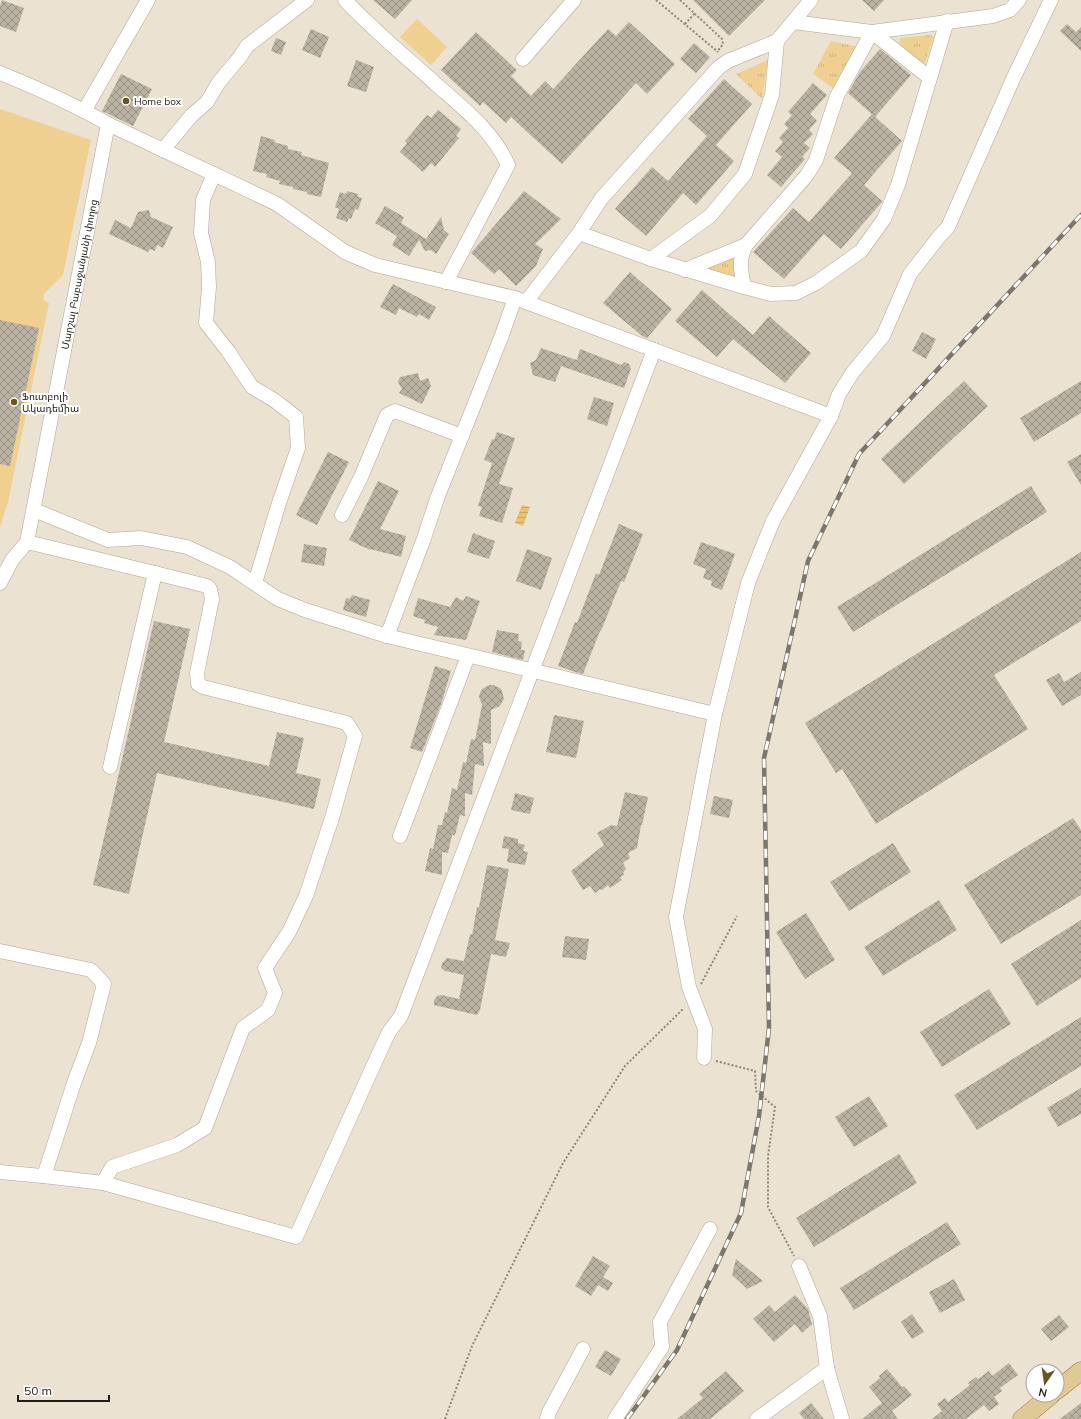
<svg xmlns="http://www.w3.org/2000/svg" width="1081" height="1419" font-family="Mulish,'Noto Sans Armenian',sans-serif">
<style>
.grass{fill:url(#grass-tufts)}
.pitch{fill:#efd091}
.water{fill:url(#water-rules)}
.building{fill:url(#building-cross-hatch)}
.lines{fill:none;stroke-linecap:round;stroke-linejoin:round}
.minor-casing{stroke:#aea696;stroke-width:15}
.major-casing{stroke:#90753c;stroke-width:19}
.path{stroke:#8d877c;stroke-width:2;stroke-dasharray:2 2;stroke-linecap:butt}
.minor{stroke:#fff;stroke-width:14}
.major{stroke:#e1c996;stroke-width:18}
.rail-casing{stroke:#7c766c;stroke-width:4.5}
.rail{stroke:#fff;stroke-width:3;stroke-dasharray:9;stroke-linecap:butt}
.poi-dot{fill:#6b5524;stroke:#fff;stroke-width:1.5}
.labels{text-anchor:middle;stroke-width:4;stroke-linejoin:round;paint-order:stroke}
.poi-label{font-size:10px;fill:#201d17;stroke:#fff;text-anchor:start}
.street-label{font-size:10px;fill:#201d17;stroke:#fff}
</style>
<defs>
<pattern id="grass-tufts" width="24" height="20" patternUnits="userSpaceOnUse"><rect width="24" height="20" fill="#efd091"/><path d="M3 7l-1-3M5 7V3M7 7l1-3M15 17l-1-3M17 17v-4M19 17l1-3" fill="none" stroke="#cdb27c"/></pattern>
<pattern id="water-rules" width="6" height="5" patternUnits="userSpaceOnUse"><rect width="6" height="5" fill="#eac16d"/><path d="M0 2.5h6" fill="none" stroke="#c8a55e"/></pattern>
<pattern id="building-cross-hatch" width="8" height="8" patternUnits="userSpaceOnUse"><rect width="8" height="8" fill="#bab2a2"/><path d="M0 0l8 8M0 8l8-8" fill="none" stroke="#979083"/></pattern>
</defs>
<rect width="100%" height="100%" fill="#ebe2d2"/>
<!-- grass -->
<g class="grass">
<path d="M930,35L934,37L925,63H921L899,43L900,38Z"/>
<path d="M831,41L859,47L833,88L813,74Z"/>
<path d="M768,60L762,99L736,74Z"/>
<path d="M735,252L738,274L735,278L706,268Z"/>
</g>
<!-- pitch -->
<g class="pitch">
<path d="M417,19L447,47L431,65L400,37Z"/>
<path d="M0,109L91,140L63,275L44,294L43,300L49,303L8,502L0,527Z"/>
</g>
<!-- water -->
<path class="water" d="M522,505L530,507L523,526L515,523Z"/>
<!-- building -->
<g class="building">
<path d="M2,0L24,8L16,32L0,26V6Z"/>
<path d="M373,0H412L395,19Z"/>
<path d="M693,0H765L729,36Z"/>
<path d="M862,0H884L874,11Z"/>
<path d="M629,22L675,64L647,94L636,83L562,164L511,117L506,123L483,102L480,106L441,70L476,32L517,70L511,76L531,96L545,81L553,89L608,29L616,36Z"/>
<path d="M1067,24L1076,32L1081,27V51L1060,31Z"/>
<path d="M311,29L329,37L320,58L302,50Z"/>
<path d="M276,38L286,42L281,55L271,51Z"/>
<path d="M694,43L710,57L696,73L680,59Z"/>
<path d="M880,49L911,75L875,117L848,93L860,72Z"/>
<path d="M356,60L374,67L366,92L347,86Z"/>
<path d="M121,74L152,89L133,126L102,111Z"/>
<path d="M724,79L752,104L716,145L734,161L696,205L683,193L646,236L615,209L652,167L668,181L707,136L688,119Z"/>
<path d="M813,83L827,95L810,114L817,121L809,130L813,134L804,143L810,148L802,157L805,159L781,187L767,175L782,157L775,151L783,142L779,138L788,128L784,124L792,115L788,112Z"/>
<path d="M438,110L461,129L456,136L459,138L435,167L431,163L423,172L400,152L407,143L405,141L427,115L431,118Z"/>
<path d="M872,114L902,141L864,185L882,201V202L841,249L824,234L784,279L753,252L793,208L809,222L852,173L834,158Z"/>
<path d="M261,136L275,140L274,142L288,146V149L302,152L301,155L329,163L321,197L307,194V192L293,189V187L279,184L280,181L266,177L267,174L253,171Z"/>
<path d="M347,191L358,194L357,196L362,198L358,210L355,209L351,219L349,218L347,222L336,218L339,209L335,207L340,192L346,194Z"/>
<path d="M524,191L561,219L535,244L543,249L536,266L516,286L499,269L494,274L471,253Z"/>
<path d="M385,206L404,217L401,223L426,239L441,217L444,230L449,234L436,254L431,250L425,251L419,240L409,256L392,245L397,236L375,223Z"/>
<path d="M149,210L151,217L173,227L163,248L157,245L155,251L150,249L148,252L109,234L115,220L131,228L138,212Z"/>
<path d="M630,272L672,309L647,338L642,336L603,303Z"/>
<path d="M393,284L436,307L429,320L419,314L417,317L399,308L396,315L380,307Z"/>
<path d="M702,290L753,335L769,316L811,353L785,383L733,339L717,357L675,321Z"/>
<path d="M0,320L39,328L10,466L0,464Z"/>
<path d="M922,332L936,339L926,359L912,351Z"/>
<path d="M541,348L577,360L580,349L621,365L624,362L629,364L631,369L624,388L561,366L555,382L533,375L530,363L536,360Z"/>
<path d="M418,373L420,381L428,378L431,386L422,404L399,393L402,389L398,382L400,377Z"/>
<path d="M964,381L988,406L904,484L881,459Z"/>
<path d="M1081,381V413L1034,442L1020,418Z"/>
<path d="M594,397L614,403L607,426L587,419Z"/>
<path d="M497,432L515,438L499,484L513,488L502,523L479,516L482,507L478,506L492,463L484,460L492,439L494,440Z"/>
<path d="M328,452L349,462L317,525L296,515Z"/>
<path d="M1081,454V485L1067,462Z"/>
<path d="M378,481L399,491L380,529L406,536L401,557L370,549V550L349,540Z"/>
<path d="M1031,486L1047,512L853,632L837,607Z"/>
<path d="M619,524L643,534L624,582L621,581L601,631H600L583,674L575,672L558,666L575,622L577,623L596,573L599,575Z"/>
<path d="M473,533L495,541L489,559L467,552Z"/>
<path d="M701,542L735,554L722,590L711,586L712,581L703,578L706,569L693,564Z"/>
<path d="M304,544L327,548L324,566L301,562Z"/>
<path d="M527,549L552,558L541,590L516,581Z"/>
<path d="M1081,552V621L994,675L1028,729L876,824L842,769L836,773L805,723Z"/>
<path d="M352,595L370,600L366,617L343,610L346,598L350,599Z"/>
<path d="M466,596L480,601L466,640L434,635L438,627L424,623L425,620L413,616L418,598L450,607L456,597L463,601Z"/>
<path d="M154,621L190,629L164,742L269,766L277,732L304,738L296,773L321,779L314,809L157,773L129,894L93,885Z"/>
<path d="M497,630L519,634L518,641L522,642L521,650H525L523,660L492,652Z"/>
<path d="M435,666L451,671L441,704L422,752L410,748Z"/>
<path d="M1081,672V695L1062,706L1046,680L1059,673L1064,682Z"/>
<path d="M489,685H493L500,688L502,691L504,699L500,706L491,710V744L483,742L484,766L475,764L472,795L465,793V816L460,815L455,835H452L448,853L442,852V875L425,871L430,848L433,849L438,825H442L445,812L447,813L452,788L457,790L463,762L466,763L471,739L475,740L482,705L479,697L480,693L482,689Z"/>
<path d="M554,715L584,721L576,758L546,752Z"/>
<path d="M625,792L648,797L642,825H641L637,848L628,853L630,858L623,863L626,869L623,872L624,875L620,877L622,880L610,888L608,885L602,890L600,889L595,893L590,886L583,890L571,871L604,845L597,833L611,825L617,826Z"/>
<path d="M515,793L534,798L530,814L511,810Z"/>
<path d="M714,796L733,800L729,818L710,814Z"/>
<path d="M1073,818L1081,830V895L1001,944L964,885Z"/>
<path d="M504,836L518,839V843L525,845L523,851L528,852L525,865L507,862L509,849L502,848Z"/>
<path d="M893,843L911,872L849,911L830,882Z"/>
<path d="M487,865L509,869L495,940L510,943L506,957L491,954L480,1010L477,1015L434,1005V1000L437,996L441,995L459,999L464,975L445,971L441,968L442,963L447,958L464,961L470,934L472,935L477,907H479Z"/>
<path d="M939,900L957,930L883,976L864,947Z"/>
<path d="M806,913L835,960L805,979L776,932Z"/>
<path d="M1081,920V978L1037,1006L1011,964Z"/>
<path d="M565,936L589,939L586,960L562,957Z"/>
<path d="M989,989L1011,1024L942,1067L920,1032Z"/>
<path d="M1081,1017V1066L977,1130L954,1095Z"/>
<path d="M1081,1088V1114L1058,1127L1047,1108Z"/>
<path d="M869,1096L888,1126L854,1147L835,1117Z"/>
<path d="M899,1154L917,1183L814,1247L796,1218Z"/>
<path d="M947,1222L961,1244L854,1310L840,1288Z"/>
<path d="M593,1256L610,1266L603,1277L613,1283L608,1291L598,1285L591,1296L575,1286Z"/>
<path d="M736,1259L763,1281L747,1289L732,1275Z"/>
<path d="M954,1279L965,1300L940,1313L929,1292Z"/>
<path d="M795,1295L808,1309L812,1324L802,1333L795,1324L774,1342L753,1319L769,1305L775,1312Z"/>
<path d="M912,1314L924,1332L912,1339L901,1322Z"/>
<path d="M1059,1315L1069,1327L1051,1341L1041,1329Z"/>
<path d="M605,1350L621,1359L611,1376L595,1367Z"/>
<path d="M1009,1363L1018,1375L1000,1388L1002,1391L994,1397L999,1404L989,1411L984,1405L966,1419H932L942,1411L937,1404L945,1398L948,1402L970,1385L968,1383L976,1377L978,1379L989,1371L992,1376Z"/>
<path d="M887,1369L902,1387L904,1386L912,1395L892,1411L898,1419H862L882,1403L869,1387L880,1378L879,1376Z"/>
<path d="M726,1371L744,1391L710,1419H677L703,1398L699,1394Z"/>
<path d="M811,1403L824,1419H804L799,1413Z"/>
<path d="M1081,1403V1419H1060Z"/>
</g>
<g class="lines">
<!-- minor casing -->
<g class="minor-casing">
<g id="minor">
<path d="M345,0C374,31 406,57 437,85C464,109 493,131 508,165L446,282"/>
<path d="M793,22L872,32L993,16L1010,10L1019,0"/>
<path d="M523,59L574,0"/>
<path d="M0,73C37,88 73,104 108,124L277,204L345,252L375,265L515,298L831,416"/>
<path d="M84,111L148,0"/>
<path d="M163,150L191,116L207,102L219,82L240,57L247,46L307,0"/>
<path d="M214,174L203,200L201,233L208,262L209,287L206,323L228,351L252,387L274,400L296,417L298,448L279,503L255,583"/>
<path d="M579,233L651,259L710,216L745,174L772,95L777,41"/>
<path d="M651,259L744,287C741,271 738,260 746,245L807,175L816,160L837,96L872,32L930,78"/>
<path d="M685,270L746,245"/>
<path d="M744,287L771,294L796,293L816,283L861,251L884,219L898,185L947,21"/>
<path d="M526,302L579,233L601,199L718,68L728,61L777,41L811,0"/>
<path d="M34,510L108,540L141,538L187,547L230,567L278,599L305,610L387,636L715,714"/>
<path d="M342,515L361,477L387,415L395,411L462,436"/>
<path d="M27,542L155,573L110,767"/>
<path id="s1" d="M0,583L12,560L27,542L108,124"/>
<path d="M387,636L423,541L438,496L502,335L515,298"/>
<path d="M400,836L468,656"/>
<path d="M0,951L91,970L104,984L89,1043L74,1083L44,1176"/>
<path d="M704,1058L705,1029L689,987L676,917L715,714L748,583L773,521L831,416L839,394L853,372L883,336L910,274L938,238L948,227L1013,79L1051,0"/>
<path d="M0,1172L52,1177L103,1183L296,1237L380,1051L389,1032L401,1016L654,350"/>
<path d="M103,1183L112,1167L177,1145L205,1128L243,1028L268,1010L275,993L265,968L289,932L306,896L332,818L355,736L347,723L203,687L198,684L197,673L212,599L210,589L207,586L155,573"/>
<path d="M799,1266L820,1316L827,1368L842,1419"/>
<path d="M547,1419L549,1412L583,1349"/>
<path d="M615,1419L662,1347L660,1322L710,1229"/>
<path d="M757,1419L827,1368"/>
</g>
</g>
<!-- major casing -->
<g class="major-casing">
<g id="major">
<path d="M1057,1390L1081,1371"/>
<path d="M1022,1419L1051,1395"/>
</g>
</g>
<!-- path -->
<g class="path">
<path d="M656,0L718,52"/>
<path d="M680,0L722,39L723,44L717,52"/>
<path d="M685,24L695,13"/>
<path d="M701,984L737,916"/>
<path d="M716,1061L755,1071L756,1091L775,1107L768,1156V1207L794,1256"/>
<path d="M445,1419L472,1346L563,1163L625,1066L684,1008"/>
</g>
<!-- minor -->
<use href="#minor" class="minor"/>
<!-- major -->
<use href="#major" class="major"/>
<!-- rail casing -->
<g class="rail-casing">
<path id="rail" d="M627,1419L677,1350L741,1213L759,1116L769,1028L764,758L808,561L859,454L1081,215"/>
</g>
<!-- rail -->
<use href="#rail" class="rail"/>
</g>
<!-- markers -->
<g class="poi-dot">
<circle cx="126" cy="101" r="4"/>
<circle cx="14" cy="402" r="4"/>
</g>
<g class="labels">
<!-- poi labels -->
<g class="poi-label">
<text x="134" y="105">Home box</text>
<text x="22" y="400">Ֆուտբոլի<tspan x="22" dy="12">Ակադեմիա</tspan></text>
</g>
<!-- street labels -->
<g class="street-label">
<text dy="4" stroke="none"><textPath href="#s1" startOffset="322">Մարշալ Բաբաջանյանի փողոց</textPath></text>
</g>
</g>
<!-- north arrow -->
<g transform="translate(1045 1383) rotate(193)"><circle r="19" fill="#ffffff" stroke="#a6a5a2"/>
<path d="M0-3L7 15L0 10L-7 15Z" fill="#6b5524"/>
<text y="-6" font-size="11" font-weight="bold" text-anchor="middle" fill="#201d17">N</text>
</g>
<!-- scale -->
<path d="M18 1395v6h91v-6" fill="none" stroke="#201d17" stroke-width="2"/>
<text x="24" y="1395" font-size="12" fill="#201d17" stroke="#ffffff" stroke-width="3" paint-order="stroke">50 m</text>
</svg>
